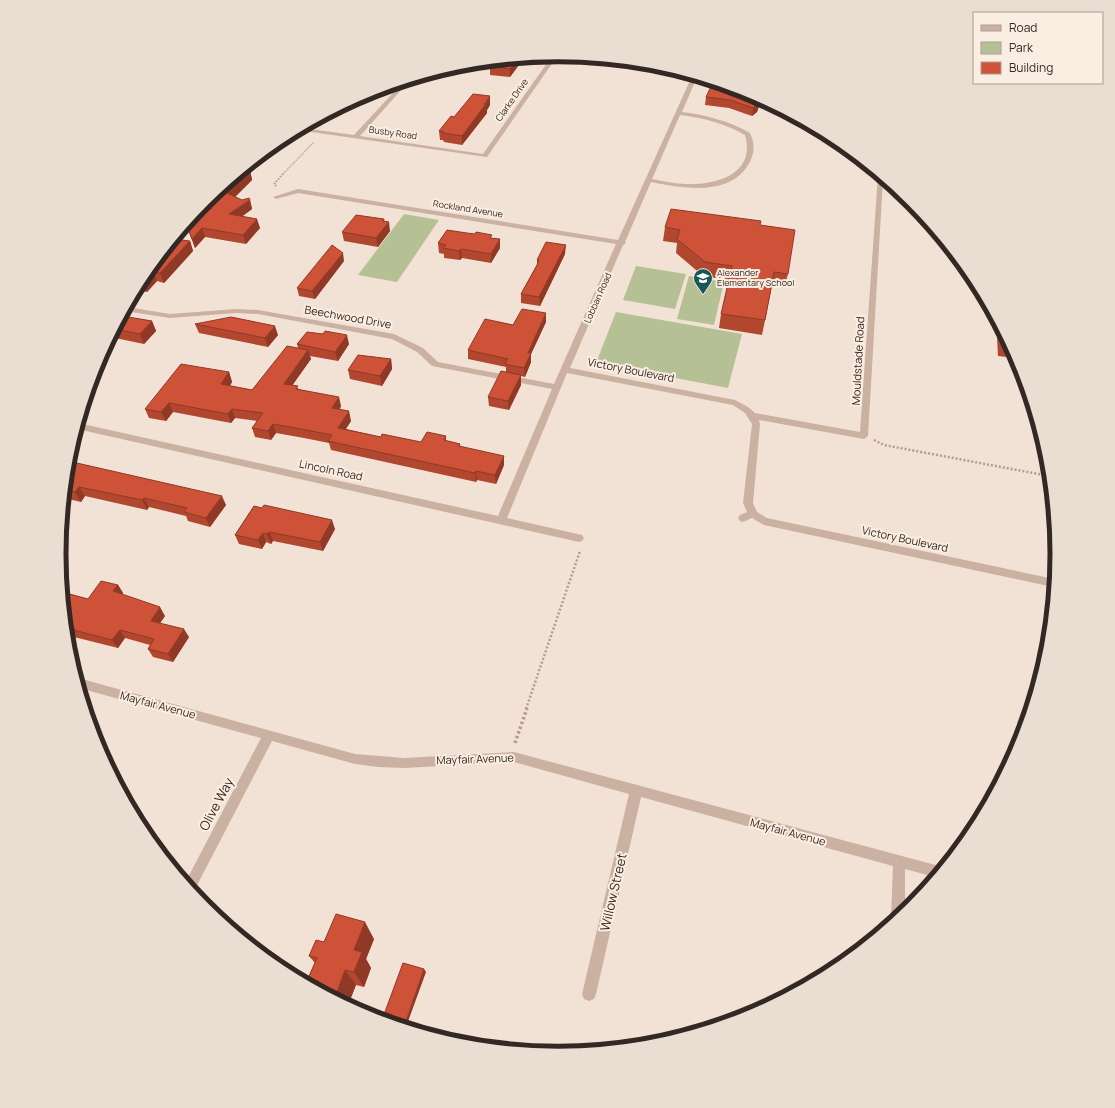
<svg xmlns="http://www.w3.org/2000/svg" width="1115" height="1108" font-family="Manrope,sans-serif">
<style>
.green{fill:#b5c194}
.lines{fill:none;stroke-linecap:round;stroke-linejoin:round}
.path-far3{stroke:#b69b8b;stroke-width:1.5;stroke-dasharray:1 1;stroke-linecap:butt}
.path-far2{stroke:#b69b8b;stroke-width:2;stroke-dasharray:1.5 1.5;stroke-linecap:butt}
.path-far1{stroke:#b69b8b;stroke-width:2.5;stroke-dasharray:2 2;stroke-linecap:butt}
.path{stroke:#b69b8b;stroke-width:3.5;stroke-dasharray:2.5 2.5;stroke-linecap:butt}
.minor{fill:#cab1a1;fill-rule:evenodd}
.wall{fill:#b1472f}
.shaded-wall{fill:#903926}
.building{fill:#ce5237;stroke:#903926}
.labels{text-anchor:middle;stroke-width:4;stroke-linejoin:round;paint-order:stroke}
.far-street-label{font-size:9px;fill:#342824;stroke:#faede1}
.far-poi-label{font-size:9px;fill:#342824;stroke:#faede1;text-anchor:start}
.street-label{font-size:11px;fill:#342824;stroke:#faede1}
.near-street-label{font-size:13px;fill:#342824;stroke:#faede1}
.rim{fill:none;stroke:#342824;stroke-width:5}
</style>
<rect width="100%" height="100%" fill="#f2e2d5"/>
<!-- green -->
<g class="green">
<path d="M404,214L439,220L397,282L358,275Z"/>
<path d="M636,266L686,274L675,309L623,300Z"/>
<path d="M689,276L724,282L714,325L677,319Z"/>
<path d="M616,312L742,334L728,388L596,363Z"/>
</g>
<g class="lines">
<!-- path-far3 -->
<path class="path-far3" d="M282,175L314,142"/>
<!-- path-far2 -->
<path class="path-far2" d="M276,186L274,184L283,174"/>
<!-- path-far1 -->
<g class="path-far1">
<path d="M874,440L884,445L1049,476"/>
<path d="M526,709L580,551"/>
</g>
<!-- path -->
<path class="path" d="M515,743L527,708"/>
<!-- minor -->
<g class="minor">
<path d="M558,55L487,157L297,130L302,128L354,135L404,81L411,79L360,136L483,154L552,56Z"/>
<path d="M692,76L697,77L682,112C706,115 729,121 750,133C755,144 755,154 748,165C729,197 681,188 651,182L625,242L626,243L623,245L570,368L735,400L748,407L755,413L860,432L878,175L883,179L868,436L864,439L759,420L760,424L753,503L757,512L767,518L1054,579L1053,587L764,525L752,518L743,522L740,521L738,518L740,515L747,512L743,503L752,424L745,413L733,405L567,373L507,518L582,535L584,538L582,541L579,542L77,429L78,423L498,516L552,389L432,366L417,352L392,339L258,314L236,313L170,318L124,311L127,307L170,314L236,309L258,310L394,334L423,348L438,362L554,384L616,244L298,193L276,199L273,197L298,189L618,240ZM680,115C704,118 724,123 745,135C756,174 717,185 686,184C675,184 663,181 652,179Z"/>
<path d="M78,678L355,754L404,758L514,752L943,867L935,877L905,869V911L893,921L891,917L893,866L641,797L596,994L594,999L589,1001L584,999L582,994L629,794L514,762L404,768L378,767L355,764L272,741L193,893L185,883L261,738L79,688L76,679Z"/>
</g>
</g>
<!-- wall -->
<g class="wall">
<path d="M524,58L510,77L490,75V66Z"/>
<path d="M749,93L761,100L757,112L752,116L729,108L705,105L706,97Z"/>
<path d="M490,105L487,110V113L462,145L444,142L443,140H440L439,131L454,117Z"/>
<path d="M250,170L252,180L235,197L242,200H250L252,209L241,217L260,228L246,244L205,237L195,248L186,224L195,213L201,211L197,210L205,201Z"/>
<path d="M384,221L390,231L378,247L344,241L342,232Z"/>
<path d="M760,225L788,274L784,288L772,286L762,335L719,328L721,314L729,280L703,276L676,253L677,243L663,241L665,227Z"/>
<path d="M492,238L500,248L491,263L462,258L460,260L444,258V254L439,253L438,243Z"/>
<path d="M190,241L193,251L164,283L157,281L147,292L135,290L143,277Z"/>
<path d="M565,254L540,306L521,303V294L537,265V260Z"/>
<path d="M344,261L315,299L299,296L297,288Z"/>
<path d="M981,293L986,302L981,301Z"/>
<path d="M122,316L152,321L156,331L144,344L110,337Z"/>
<path d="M546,322L531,354V362L525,377L521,376V385L509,410L489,406L488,397L506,372V367L468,359V350L513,325Z"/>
<path d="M195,324L278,335L268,347L199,333Z"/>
<path d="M1001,330L1016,358L998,356L997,337Z"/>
<path d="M297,344H349L338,361L310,356L311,359L292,385L299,389L341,406L340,409L351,421L346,429L381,437L421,442L446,436V441L460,444V447L504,465L496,484L477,480L476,482L331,450L329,443L304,438L276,433L271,440L255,437L252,428L257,421L235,418L231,423L173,412L166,421L149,418L145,409L229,372L232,382L230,386L252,390L298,348Z"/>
<path d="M391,359L392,369L382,386L350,379L348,370Z"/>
<path d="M68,461L226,505L210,527L188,521L186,516L149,507L147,510L85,496L81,502L64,498Z"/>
<path d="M254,506L335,529L323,551L273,541L271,544L266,542L262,549L239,544L235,535Z"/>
<path d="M118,585L123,593L122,595L165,616L160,623L189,637L173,662L153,657L148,649L150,645L125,638L118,648L66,635L62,592L88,599Z"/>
<path d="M374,939L366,959L371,968L364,987L356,985L348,1005L306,983L315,963L309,956L324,942Z"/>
</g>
<!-- shaded-wall -->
<g class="shaded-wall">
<path d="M524,58L510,77V69L517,59Z"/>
<path d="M490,96V105L487,110V113L462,145V136Z"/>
<path d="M760,99L761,100L757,112L752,116L753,108Z"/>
<path d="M250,170L252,180L230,202L227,193Z"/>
<path d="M250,200L252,209L232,224L229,214Z"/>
<path d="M257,219L260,228L246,244L243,235Z"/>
<path d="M384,219L385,227L389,222L390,231L378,247L376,238Z"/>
<path d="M202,228L205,237L195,248L192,239Z"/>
<path d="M500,239V248L491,263V254Z"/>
<path d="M190,241L193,251L164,283L160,273Z"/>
<path d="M566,245L565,254L540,306L539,297Z"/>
<path d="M461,249L462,258L460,260L459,251Z"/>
<path d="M343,253L344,261L315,299L312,291Z"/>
<path d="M153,272L157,281L147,292L143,283Z"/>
<path d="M546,313V322L531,354V362L525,377L524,368L528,353Z"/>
<path d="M152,321L156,331L144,344L140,334Z"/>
<path d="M275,326L278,335L268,347L265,338Z"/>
<path d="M347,335L349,344L338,361L335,352Z"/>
<path d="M308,350L311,359L287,393L284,384Z"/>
<path d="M391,359L392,369L382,386L380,376Z"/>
<path d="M229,372L232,382L224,393L221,384Z"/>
<path d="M521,375V385L509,410L508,401Z"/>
<path d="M339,397L341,406L335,417L332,408Z"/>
<path d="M169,403L173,412L166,421L161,412Z"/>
<path d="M232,409L235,418L231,423L228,414Z"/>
<path d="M349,411L351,421L340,437L338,428Z"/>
<path d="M273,424L276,433L271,440L268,431Z"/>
<path d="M504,456V465L496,484L495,475Z"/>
<path d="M476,471L477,480L476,482L475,473Z"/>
<path d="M79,487L85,496L81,502L75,492Z"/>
<path d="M222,496L226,505L210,527L206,518Z"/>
<path d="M144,498L149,507L147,510L142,500Z"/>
<path d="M332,520L335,529L323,551L320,542Z"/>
<path d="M269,532L273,541L271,544L267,534Z"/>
<path d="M263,533L266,542L262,549L258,540Z"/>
<path d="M118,585L123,593L118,600L113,591Z"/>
<path d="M160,607L165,616L156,629L151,621Z"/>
<path d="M184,629L189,637L173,662L168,654Z"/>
<path d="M120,630L125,638L118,648L112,640Z"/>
<path d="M365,922L374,939L366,959L371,968L364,987L354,972V950Z"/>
<path d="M424,969L426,972L406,1027H404Z"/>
<path d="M345,970L356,985L348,1005L335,998Z"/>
</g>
<!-- building -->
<g class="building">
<path d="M517,59L510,69L490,66L494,61Z"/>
<path d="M713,82L749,93L760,99L758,104L753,108L730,100L706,97Z"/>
<path d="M473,94L490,96L484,104H486L462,136L443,133L444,132L439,131L451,116L454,117Z"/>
<path d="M246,167L250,170L227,193L242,200L249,198L250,200L229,214L257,219L243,235L202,228L192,239L186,224L195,213L212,208L202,204L205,201Z"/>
<path d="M671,209L761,221L760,225L795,230L788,274L774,272L765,320L721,314L732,266L705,262L677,239L680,230L665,227Z"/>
<path d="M356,215L384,219L383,221L389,222L376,238L342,232Z"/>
<path d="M447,230L467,233L475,234L476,232L492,235L490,238L500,239L491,254L461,249L459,251L443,248L446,245L438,243Z"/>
<path d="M174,239L190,241L160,273L153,272L143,283L140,282L143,277Z"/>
<path d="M546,242L566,245L539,297L521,294L537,265L539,260H537Z"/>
<path d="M332,245L343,253L312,291L297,288Z"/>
<path d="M522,309L546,313L528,353H531L524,368L505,364L508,359L468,350L485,319L513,325Z"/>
<path d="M122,316L152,321L140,334L115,329Z"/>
<path d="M231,317L275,326L265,338L195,324Z"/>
<path d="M325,331L347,335L335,352L297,344L307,332L323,334Z"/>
<path d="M1002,331L1010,347L1003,346Z"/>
<path d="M287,346L308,350L284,384L298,386L296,389L339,397L332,408L349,411L338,428L381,437L382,434L421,442L427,432L446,436L444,440L460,444L459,446L504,456L495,475L476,471L475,473L328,441L332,435L301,429L273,424L268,431L252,428L263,413L232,409L228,414L169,403L161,412L145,409L181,364L229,372L221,384L252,390Z"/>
<path d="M358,355L391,359L380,376L348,370Z"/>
<path d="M501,371L521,375L508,401L488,397Z"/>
<path d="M68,461L222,496L206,518L184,512L187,508L144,498L142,500L79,487L75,492L65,490Z"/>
<path d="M264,505L332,520L320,542L269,532L267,534L263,533L258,540L235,535L254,506L262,508Z"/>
<path d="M101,581L118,585L113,591L160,607L151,621L184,629L168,654L148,649L154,639L120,630L112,640L66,628L62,592L88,599Z"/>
<path d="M336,914L365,922L354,950L362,952L354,972L345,970L335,998L306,983L317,958L309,956L316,940L324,942Z"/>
<path d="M403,963L424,969L404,1027L382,1020Z"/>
</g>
<!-- icons -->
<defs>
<g id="school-pin" transform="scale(1)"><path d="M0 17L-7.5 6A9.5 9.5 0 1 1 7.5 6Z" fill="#185757" stroke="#faede1"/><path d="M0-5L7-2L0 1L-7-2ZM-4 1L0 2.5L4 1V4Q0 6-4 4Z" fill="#fff"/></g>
</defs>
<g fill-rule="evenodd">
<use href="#school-pin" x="703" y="278"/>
</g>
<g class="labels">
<!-- far-street labels -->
<g class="far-street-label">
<text transform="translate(512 100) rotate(-55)" y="3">Clarke Drive</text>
<text transform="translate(393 133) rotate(8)" y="3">Busby Road</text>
<text transform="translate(468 209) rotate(9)" y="3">Rockland Avenue</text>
<text transform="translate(598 298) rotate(-66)" y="3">Lobban Road</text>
</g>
<!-- far-poi labels -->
<g class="far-poi-label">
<text x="717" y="276">Alexander<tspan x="717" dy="10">Elementary School</tspan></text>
</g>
<!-- street labels -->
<g class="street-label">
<text transform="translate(348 317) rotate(10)" y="4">Beechwood Drive</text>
<text transform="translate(858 361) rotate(-87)" y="4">Mouldstade Road</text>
<text transform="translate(631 370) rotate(11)" y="4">Victory Boulevard</text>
<text transform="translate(331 470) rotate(12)" y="4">Lincoln Road</text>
<text transform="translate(905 539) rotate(12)" y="4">Victory Boulevard</text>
<text transform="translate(158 705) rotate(15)" y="4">Mayfair Avenue</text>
<text transform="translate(475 759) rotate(-2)" y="4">Mayfair Avenue</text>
<text transform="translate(788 832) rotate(15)" y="4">Mayfair Avenue</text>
</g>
<!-- near-street labels -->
<g class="near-street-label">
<text transform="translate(216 804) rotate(-62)" y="5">Olive Way</text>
<text transform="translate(613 892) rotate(-77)" y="5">Willow Street</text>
</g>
</g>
<!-- crop -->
<path d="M0 0H1115V1108H0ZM66 554a492 492 0 1 1 984 0a492 492 0 1 1-984 0Z" fill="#eaddd2" fill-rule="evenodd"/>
<path class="rim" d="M66 554a492 492 0 1 1 984 0a492 492 0 1 1-984 0Z"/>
<!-- legend -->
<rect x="973" y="12" width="130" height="72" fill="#faede1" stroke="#ab9e95"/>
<rect x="981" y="25" width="20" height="6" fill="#cab1a1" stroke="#ab9e95"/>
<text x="1009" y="32" font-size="12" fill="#342824">Road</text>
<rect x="981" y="42" width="20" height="12" fill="#b5c194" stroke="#ab9e95"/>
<text x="1009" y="52" font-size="12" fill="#342824">Park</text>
<rect x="981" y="62" width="20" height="12" fill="#ce5237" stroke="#ab9e95"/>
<text x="1009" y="72" font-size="12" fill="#342824">Building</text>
</svg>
